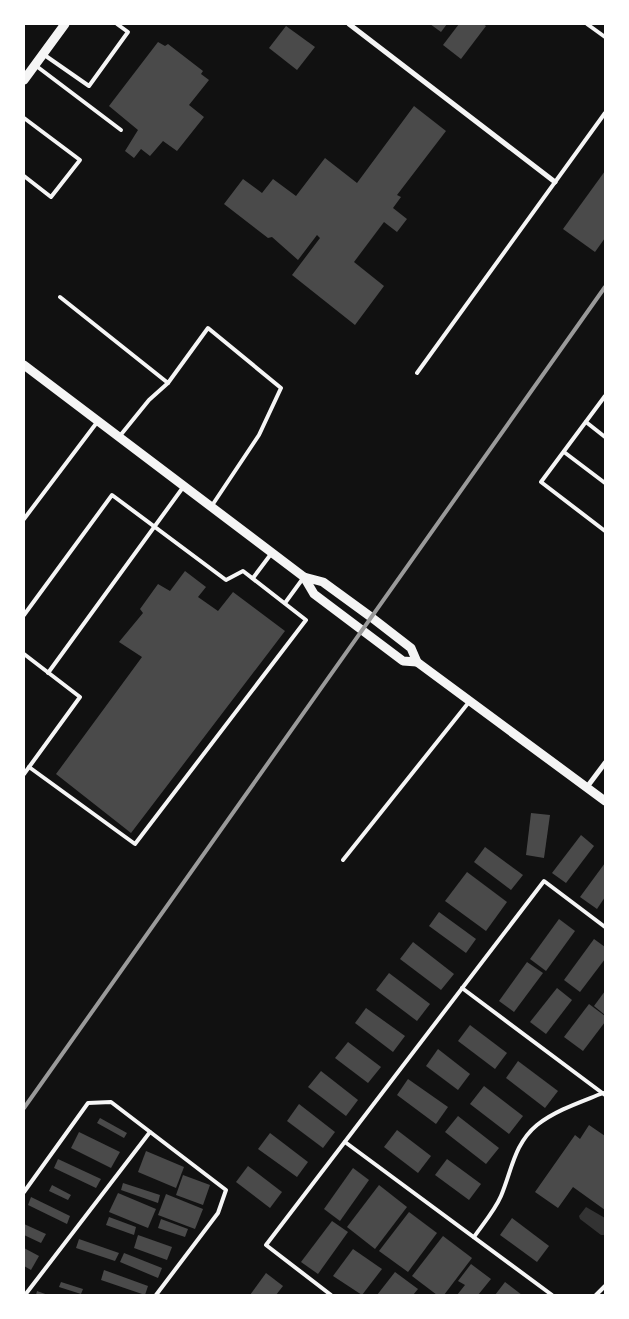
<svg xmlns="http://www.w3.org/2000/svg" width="629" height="1319" font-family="'Open Sans',sans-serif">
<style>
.water{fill:#333}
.building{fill:#4a4a4a}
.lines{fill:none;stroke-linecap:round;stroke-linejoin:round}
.service{stroke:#f5f5f5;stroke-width:4}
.minor{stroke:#f5f5f5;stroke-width:5}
.tertiary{stroke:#f5f5f5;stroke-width:9}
.rail{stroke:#9a9a9a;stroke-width:4}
</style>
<rect width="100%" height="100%" fill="#111"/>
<!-- water -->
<path class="water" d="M586,1207L605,1218V1235H601L580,1219L579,1216Z"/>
<!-- building -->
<g class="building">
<path d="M430,24H447L441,32Z"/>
<path d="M459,24H483L486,26L461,59L443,45Z"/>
<path d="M286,26L315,47L297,70L269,48Z"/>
<path d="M158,42L165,46L168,44L203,71L201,74L209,80L189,105L204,117L177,151L163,141L150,156L141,149L134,158L125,151L138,130L109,106Z"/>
<path d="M414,106L446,131L397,195L401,197L393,208L407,219L397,232L384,222L354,262L384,286L355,325L292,275L320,238L317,235L298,260L272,237L268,238L224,204L243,179L262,193L273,179L296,196L325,158L357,183Z"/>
<path d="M605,171V238L595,252L563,229Z"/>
<path d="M185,571L206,587L198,597L218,611L233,592L285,631L131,833L56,774L142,657L119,642L143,613L140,609L158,584L170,591Z"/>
<path d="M531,813L550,815L544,858L526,855Z"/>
<path d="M581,835L594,846L566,883L552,873Z"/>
<path d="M485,847L523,875L511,890L474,862Z"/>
<path d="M605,863V897L597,909L580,897Z"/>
<path d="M467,872L507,902L486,931L445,901Z"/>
<path d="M439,912L476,939L466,953L429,926Z"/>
<path d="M559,919L575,931L546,971L530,959Z"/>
<path d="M594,939L605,947V959L580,992L564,980Z"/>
<path d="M413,942L454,974L441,990L400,959Z"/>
<path d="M527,962L543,973L514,1012L499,1001Z"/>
<path d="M389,973L430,1004L417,1021L376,990Z"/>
<path d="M557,988L572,1000L546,1034L530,1022Z"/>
<path d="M605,991V1015L594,1006Z"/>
<path d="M589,1004L605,1016V1022L583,1051L564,1037Z"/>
<path d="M366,1008L405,1036L393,1052L355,1023Z"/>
<path d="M470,1025L507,1053L495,1069L458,1041Z"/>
<path d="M348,1042L381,1067L368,1083L335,1058Z"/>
<path d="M438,1049L470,1074L458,1090L426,1066Z"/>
<path d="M518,1061L558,1091L545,1108L506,1078Z"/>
<path d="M321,1071L358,1100L346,1116L308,1087Z"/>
<path d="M408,1079L448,1107L436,1124L397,1095Z"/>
<path d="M484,1086L523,1116L509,1134L470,1104Z"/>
<path d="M299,1104L335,1132L323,1148L287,1121Z"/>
<path d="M458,1116L499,1148L486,1164L445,1132Z"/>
<path d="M100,1118L127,1133L124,1138L97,1123Z"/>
<path d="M589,1125L605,1136V1210L573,1187L558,1208L535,1192L575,1135L580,1139Z"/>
<path d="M397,1130L431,1156L418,1173L384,1147Z"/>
<path d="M79,1132L120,1152L111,1168L71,1148Z"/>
<path d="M270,1133L308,1162L297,1177L258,1149Z"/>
<path d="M146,1151L184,1167L176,1188L138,1172Z"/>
<path d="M58,1159L101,1179L96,1188L54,1168Z"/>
<path d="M447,1159L481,1184L469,1200L435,1175Z"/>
<path d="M248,1166L282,1192L270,1208L236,1182Z"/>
<path d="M353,1168L369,1180L340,1221L324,1209Z"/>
<path d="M183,1175L210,1185L203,1205L176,1195Z"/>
<path d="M123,1183L160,1195L158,1203L121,1190Z"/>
<path d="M52,1185L71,1195L68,1200L49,1191Z"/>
<path d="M379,1185L407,1207L375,1249L347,1227Z"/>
<path d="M118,1193L156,1209L148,1228L109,1212Z"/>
<path d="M166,1194L203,1209L195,1229L158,1215Z"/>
<path d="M31,1197L70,1216L67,1224L28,1205Z"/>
<path d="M409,1212L437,1233L408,1272L379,1251Z"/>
<path d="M109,1217L136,1227L134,1235L106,1225Z"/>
<path d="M512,1218L549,1246L537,1262L500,1235Z"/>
<path d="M161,1219L188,1229L185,1237L158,1228Z"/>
<path d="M332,1221L348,1232L318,1274L301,1262Z"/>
<path d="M24,1224L46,1234L41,1243L24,1235Z"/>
<path d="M138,1235L172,1247L167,1260L134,1248Z"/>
<path d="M443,1236L472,1258L444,1295H437L412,1276Z"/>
<path d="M79,1239L119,1253L115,1261L76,1248Z"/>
<path d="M24,1248L39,1256L31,1270L24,1266Z"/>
<path d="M353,1249L382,1269L362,1295L333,1276Z"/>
<path d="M124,1253L162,1268L158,1278L120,1262Z"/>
<path d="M471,1264L491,1279L478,1295H457L465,1285L458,1281Z"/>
<path d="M104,1270L148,1286L145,1295L101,1280Z"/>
<path d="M395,1272L418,1289L413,1295H377Z"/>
<path d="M266,1273L283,1286L276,1295H250Z"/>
<path d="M61,1282L83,1289L81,1294L59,1287Z"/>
<path d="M505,1282L522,1295H495Z"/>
<path d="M37,1291L48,1295H36Z"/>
</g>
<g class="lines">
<!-- service -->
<g class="service">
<path d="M587,24L605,37"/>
<path d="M43,54L89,86L128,32L117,24"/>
<path d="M35,65L121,130"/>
<path d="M24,118L80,160L51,197L24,176"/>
<path d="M60,297L168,383L208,328L281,388L259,435L211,507"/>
<path d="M417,373L605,113"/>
<path d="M605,396L541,482L605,531"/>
<path d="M586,422L605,437"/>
<path d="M119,437L149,400L168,383"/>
<path d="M564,452L605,483"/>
<path d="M24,519L98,421"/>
<path d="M253,578L271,554"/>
<path d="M285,603L304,577"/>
<path d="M24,615L112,495L226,580L243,571L306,620L135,844L29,767"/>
<path d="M24,654L80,697L24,774"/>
<path d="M48,673L184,486"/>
<path d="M343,860L469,702"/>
<path d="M462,988L605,1095"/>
<path d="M345,1142L552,1295"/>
<path d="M24,1192L88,1103L111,1102L226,1190L218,1213L156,1295"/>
<path d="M474,1237C483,1224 495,1210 501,1196C512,1170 514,1144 537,1125C556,1110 581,1102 603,1093"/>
<path d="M25,1295L150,1132"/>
<path d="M331,1295L266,1245L544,881L605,927"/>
<path d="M596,1295L605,1286"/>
</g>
<!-- minor -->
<g class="minor">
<path d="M349,24L555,182"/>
<path d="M587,787L605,763"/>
</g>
<!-- tertiary -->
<g class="tertiary">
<path d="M24,80L65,24"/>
<path d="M24,365L304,577L314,594L403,661L417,662"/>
<path d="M304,577L323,582L371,617L411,648L417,662L605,801"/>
</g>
<!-- rail -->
<path class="rail" d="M24,1108L605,287"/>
</g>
<!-- border -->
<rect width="629" height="1319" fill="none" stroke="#ffffff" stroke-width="50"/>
</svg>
